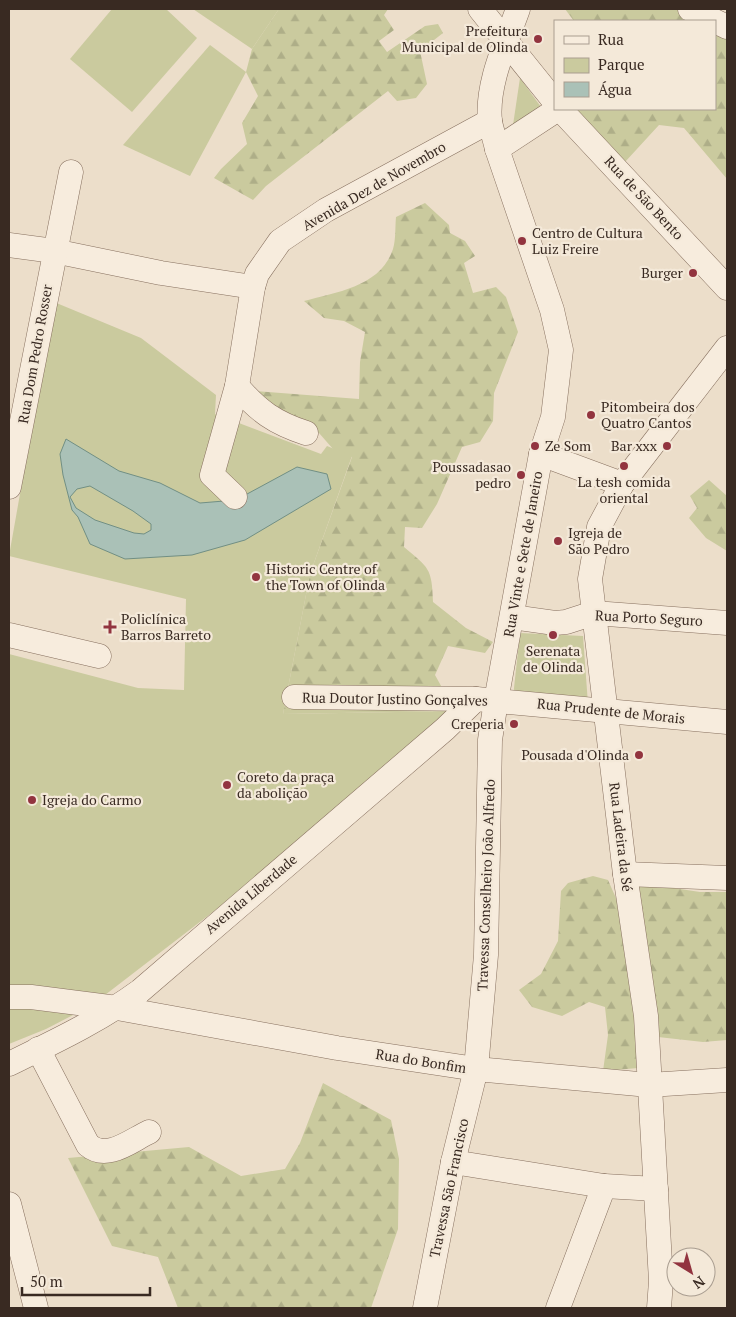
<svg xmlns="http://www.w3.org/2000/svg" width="736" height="1317" font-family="'PT Serif',serif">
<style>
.forest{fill:url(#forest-firs)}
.park{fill:#caca9e}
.water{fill:#aac1b7;stroke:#718f84;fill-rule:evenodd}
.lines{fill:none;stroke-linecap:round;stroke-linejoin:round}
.minor-casing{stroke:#87705f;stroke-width:25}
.minor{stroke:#f7ecdd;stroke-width:24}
.poi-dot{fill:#92343f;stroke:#f4e9d9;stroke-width:2}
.labels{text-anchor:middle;stroke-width:4.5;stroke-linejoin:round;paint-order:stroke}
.poi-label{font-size:14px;fill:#392a22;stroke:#f4e9d9;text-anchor:start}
.street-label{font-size:14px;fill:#392a22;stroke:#f4e9d9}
</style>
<defs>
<pattern id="forest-firs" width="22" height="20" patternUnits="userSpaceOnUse" patternTransform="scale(1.25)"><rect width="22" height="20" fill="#caca9e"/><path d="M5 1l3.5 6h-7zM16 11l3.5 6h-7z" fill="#aeae88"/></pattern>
</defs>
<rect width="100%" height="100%" fill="#ecdeca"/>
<!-- forest -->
<g class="forest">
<path d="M279,9H388L384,15L394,30L379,41L387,52L425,26L438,24L443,33L420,51L427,84L416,98L397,101L388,91L266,186L253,200L214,178L221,169L247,144L242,123L258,96L246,72L252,49Z"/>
<path d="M565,9H679L704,21H574Z"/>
<path d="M715,26L727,32V179L684,128L659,125L625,162L593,133L576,109H715Z"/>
<path d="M425,203L449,225L450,233L465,241L475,256L464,263L473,293L496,287L506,297L518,332L494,393L493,421L480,442L462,447L437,504L422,528L405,527L404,547C429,568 432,568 433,602L466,628L493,642L485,653L448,646L435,675L455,711L283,714L310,574L352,457L333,449L319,433L277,414L255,391L359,399L360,362L365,332L344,321L324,318L304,301C338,292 381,286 393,249C396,239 395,227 396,217Z"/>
<path d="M709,480L727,496V551L706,538L689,518L697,508L690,496Z"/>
<path d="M593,876L608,880L619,905L638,1034V1068L603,1071L608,1035L605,1007L589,1002L562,1016L532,1007L519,990L541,974L558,941L561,891L568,883Z"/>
<path d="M634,882L700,892H727V1040L703,1042L658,1037Z"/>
<path d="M323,1083L391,1120L399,1159L398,1229L371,1308H178L158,1257L112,1246L68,1158L189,1147L241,1176L285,1169L300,1143Z"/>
</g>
<!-- park -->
<g class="park">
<path d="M112,9H166L197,38L132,112L70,59Z"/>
<path d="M193,9H279L252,49Z"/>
<path d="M210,45L246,72L190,176L123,145Z"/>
<path d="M520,78L541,107L513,125Z"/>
<path d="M54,302L141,338L216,395L215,414L321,454L327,446L352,456L310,574L283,714L455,711L270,868L105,995L9,992V654L138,688L184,690L186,599L9,556Z"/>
<path d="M520,633L583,636L588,704L513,697Z"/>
<path d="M9,997L75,1014L46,1029L9,1044Z"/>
</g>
<!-- water -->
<path class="water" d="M66,439L119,471L160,483L200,503L236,500L297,467L327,474L331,489L245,540L192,555L125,559L90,544L78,517L72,510L63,475L60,454ZM90,486L133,511L151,524V530L144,534L134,533L95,520L76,508L70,497L77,489Z"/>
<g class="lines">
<!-- minor casing -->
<g class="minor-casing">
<g id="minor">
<path d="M480,9L555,102"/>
<path d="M690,9L727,27"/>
<path d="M560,109L727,288"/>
<path d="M497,149L558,109"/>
<path d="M9,245L54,251L161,273L253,287"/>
<path d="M237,386C258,411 275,423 306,433"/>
<path d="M541,454L622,484"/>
<path d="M9,487L71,172"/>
<path d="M235,497L212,475L237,386L253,287L257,274L280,241L326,210L490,121"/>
<path d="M512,617L555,623L566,622L594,613L727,623"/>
<path d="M9,635L99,656"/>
<path d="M294,697L476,699L727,722"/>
<path d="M625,874L727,878"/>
<path d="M9,997H31L117,1008L337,1048L476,1069L649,1085L727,1080"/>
<path d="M38,1049L88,1145C107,1161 130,1141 149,1132"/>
<path d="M9,1064C54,1042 99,1021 140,991L445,729L476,699"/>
<path d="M453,1162L604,1186L656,1189"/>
<path d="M9,1204L36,1308"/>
<path d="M425,1308L453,1162L476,1069L486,955L490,740L496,701L541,454L553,417L561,350L552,310L497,149C495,140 492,131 490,122C486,84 506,43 518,9"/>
<path d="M558,1308L604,1186"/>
<path d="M659,1308L661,1281L646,1016L625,874L590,579L599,527L622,484L727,348"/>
</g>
</g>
<!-- minor -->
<use href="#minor" class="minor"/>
</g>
<!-- markers -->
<g class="poi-dot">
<circle cx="538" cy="39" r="5"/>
<circle cx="522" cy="241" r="5"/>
<circle cx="693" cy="273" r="5"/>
<circle cx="591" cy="415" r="5"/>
<circle cx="535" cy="446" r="5"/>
<circle cx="667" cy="446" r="5"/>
<circle cx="624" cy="466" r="5"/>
<circle cx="521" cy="475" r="5"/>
<circle cx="558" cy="541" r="5"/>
<circle cx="256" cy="577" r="5"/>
<path d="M107.5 619.5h5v5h5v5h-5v5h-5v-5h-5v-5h5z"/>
<circle cx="553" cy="635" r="5"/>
<circle cx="514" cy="724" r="5"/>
<circle cx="639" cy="755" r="5"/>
<circle cx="227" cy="785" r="5"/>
<circle cx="32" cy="800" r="5"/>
</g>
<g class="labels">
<!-- poi labels -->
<g class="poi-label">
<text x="528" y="36" text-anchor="end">Prefeitura<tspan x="528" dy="16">Municipal de Olinda</tspan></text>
<text x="532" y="238">Centro de Cultura<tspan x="532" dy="16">Luiz Freire</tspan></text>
<text x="683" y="278" text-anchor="end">Burger</text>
<text x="601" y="412">Pitombeira dos<tspan x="601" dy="16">Quatro Cantos</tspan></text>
<text x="545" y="451">Ze Som</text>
<text x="657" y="451" text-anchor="end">Bar xxx</text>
<text x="511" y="472" text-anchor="end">Poussadasao<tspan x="511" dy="16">pedro</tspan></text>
<text x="624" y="487" text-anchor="middle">La tesh comida<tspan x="624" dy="16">oriental</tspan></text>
<text x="568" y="538">Igreja de<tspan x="568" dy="16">São Pedro</tspan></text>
<text x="266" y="574">Historic Centre of<tspan x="266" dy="16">the Town of Olinda</tspan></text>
<text x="121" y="624">Policlínica<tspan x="121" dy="16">Barros Barreto</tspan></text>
<text x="553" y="656" text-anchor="middle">Serenata<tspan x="553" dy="16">de Olinda</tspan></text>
<text x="504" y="729" text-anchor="end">Creperia</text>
<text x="629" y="760" text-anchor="end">Pousada d'Olinda</text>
<text x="237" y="782">Coreto da praça<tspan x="237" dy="16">da abolição</tspan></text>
<text x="42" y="805">Igreja do Carmo</text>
</g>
<!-- street labels -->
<g class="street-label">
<text transform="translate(374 186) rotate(-30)" y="5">Avenida Dez de Novembro</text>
<text transform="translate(644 198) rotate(47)" y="5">Rua de São Bento</text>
<text transform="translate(35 354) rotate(-80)" y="5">Rua Dom Pedro Rosser</text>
<text transform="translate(523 554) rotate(-80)" y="5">Rua Vinte e Sete de Janeiro</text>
<text transform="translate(649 618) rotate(3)" y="5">Rua Porto Seguro</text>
<text transform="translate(395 699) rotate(1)" y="5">Rua Doutor Justino Gonçalves</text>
<text transform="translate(611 711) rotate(6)" y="5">Rua Prudente de Morais</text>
<text transform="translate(621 837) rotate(83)" y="5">Rua Ladeira da Sé</text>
<text transform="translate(486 885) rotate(-88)" y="5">Travessa Conselheiro João Alfredo</text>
<text transform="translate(251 894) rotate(-40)" y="5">Avenida Liberdade</text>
<text transform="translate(421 1061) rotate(9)" y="5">Rua do Bonfim</text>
<text transform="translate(449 1188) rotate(-78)" y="5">Travessa São Francisco</text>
</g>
</g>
<!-- border -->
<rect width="736" height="1317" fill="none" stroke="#392a22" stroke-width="20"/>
<!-- legend -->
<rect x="554" y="20" width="162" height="90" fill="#f4e9d9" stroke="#a99d90"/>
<rect x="564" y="36" width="25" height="8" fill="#f7ecdd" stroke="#a99d90"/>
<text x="598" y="45" font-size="15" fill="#392a22">Rua</text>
<rect x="564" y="58" width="25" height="15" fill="#caca9e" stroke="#a99d90"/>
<text x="598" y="70" font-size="15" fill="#392a22">Parque</text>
<rect x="564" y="82" width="25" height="15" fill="#aac1b7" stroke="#a99d90"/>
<text x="598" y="95" font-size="15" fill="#392a22">Água</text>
<!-- north arrow -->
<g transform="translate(691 1272) rotate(143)"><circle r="24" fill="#f4e9d9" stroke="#a99d90"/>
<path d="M0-4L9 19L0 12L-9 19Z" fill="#92343f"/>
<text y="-8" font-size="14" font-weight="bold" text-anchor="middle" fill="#392a22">N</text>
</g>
<!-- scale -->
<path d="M22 1287v8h128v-8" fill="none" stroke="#392a22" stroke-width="2.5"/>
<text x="30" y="1287" font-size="15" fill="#392a22" stroke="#f4e9d9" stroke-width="4" paint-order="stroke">50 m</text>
</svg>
